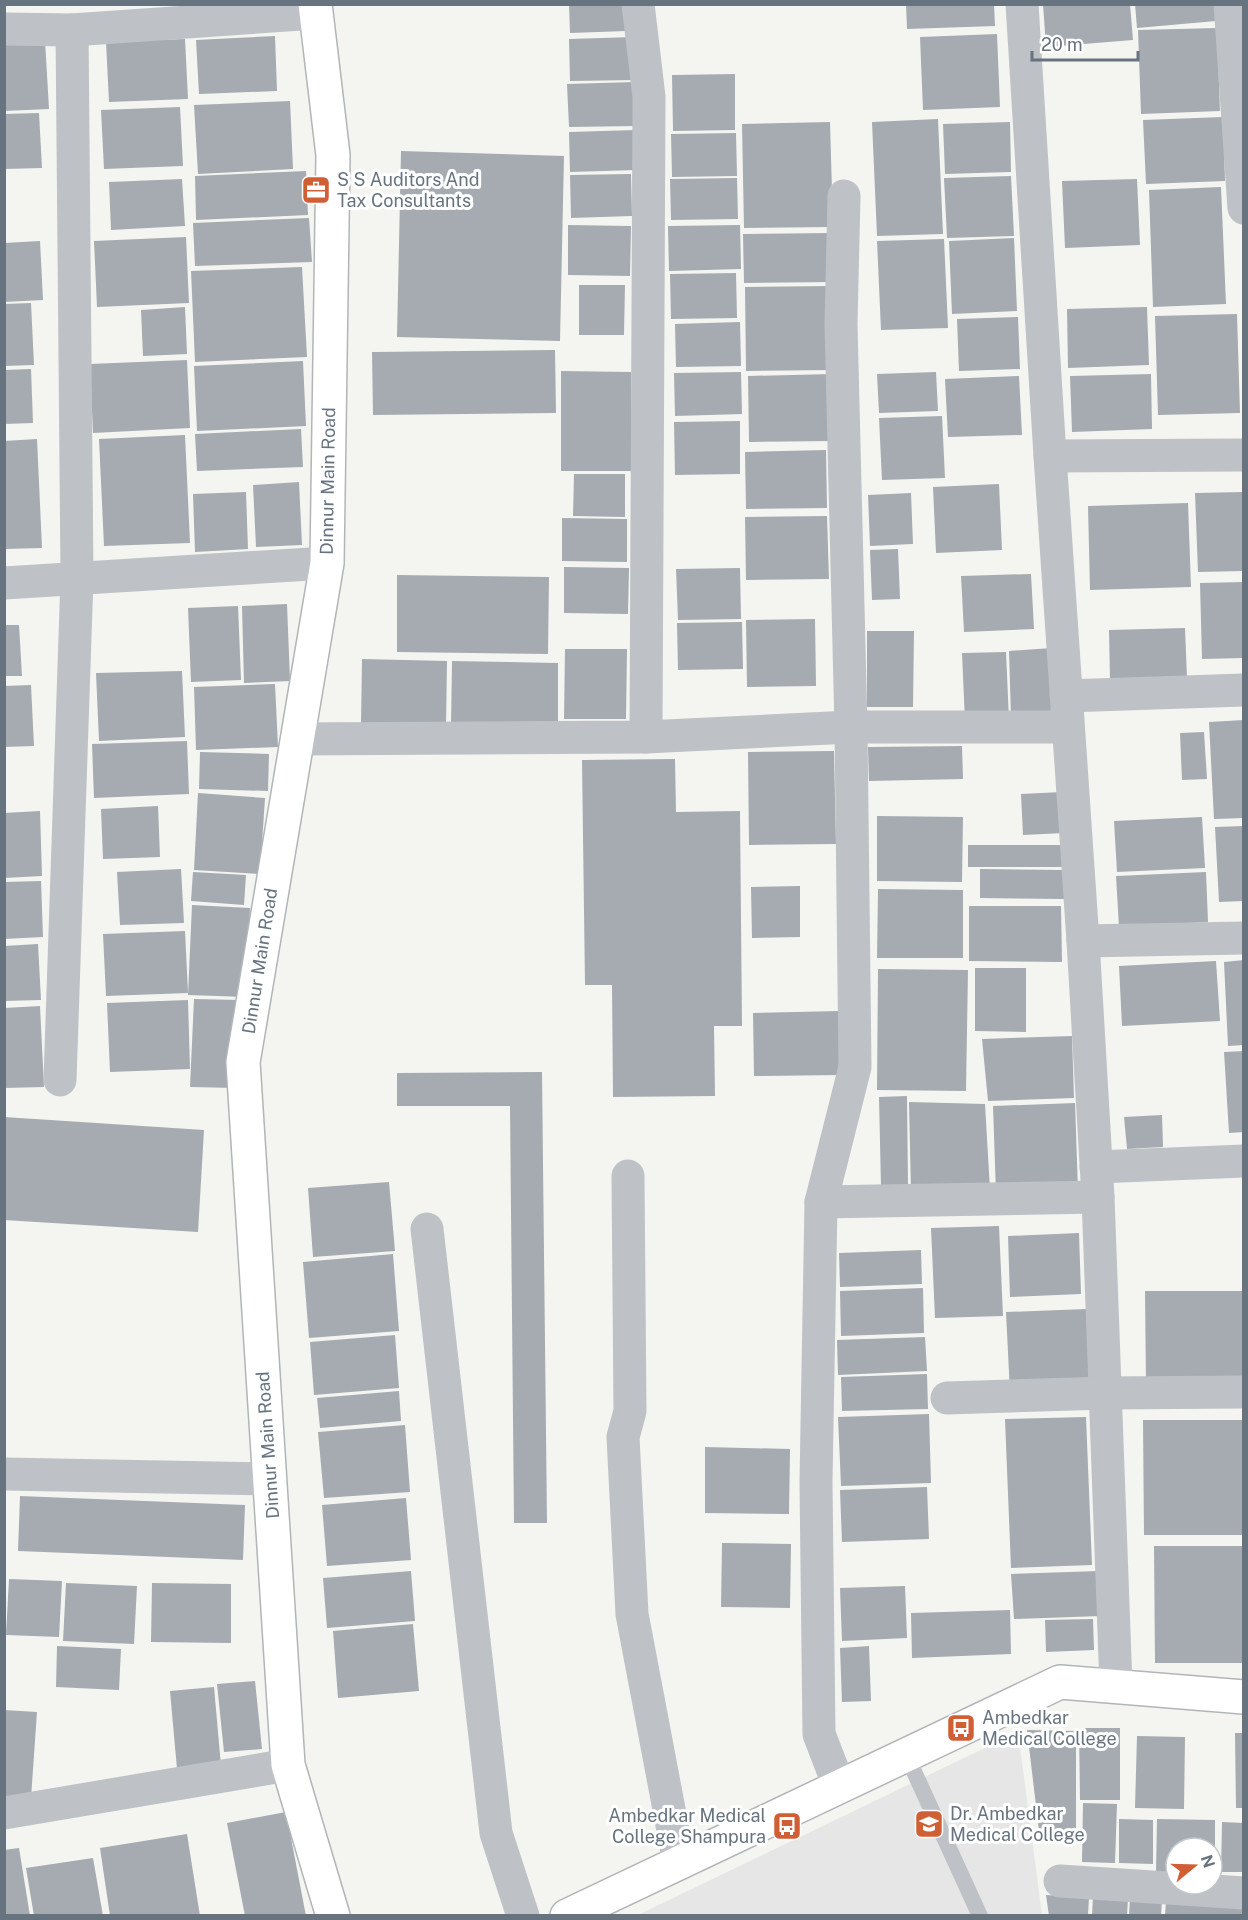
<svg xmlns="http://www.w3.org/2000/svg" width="1248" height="1920" font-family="'Public Sans',sans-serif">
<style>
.built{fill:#e5e6e5}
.building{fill:#a5abb1}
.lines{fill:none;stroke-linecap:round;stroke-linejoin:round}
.secondary-casing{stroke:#b1b5b9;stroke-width:36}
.lane{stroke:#bec1c5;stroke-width:16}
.street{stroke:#bec1c5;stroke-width:33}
.secondary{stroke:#fff;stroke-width:33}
.labels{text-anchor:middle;stroke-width:6;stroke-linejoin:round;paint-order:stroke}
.poi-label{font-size:18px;fill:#67737f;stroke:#fff;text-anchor:start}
.street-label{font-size:18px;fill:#67737f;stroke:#fff}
</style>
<rect width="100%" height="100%" fill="#f4f5f1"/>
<!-- built -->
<path class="built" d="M1018,1732L1042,1915H638Z"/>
<!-- building -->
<g class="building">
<path d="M569,4H625L626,31L570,33Z"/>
<path d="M906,4H994L995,26L907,29Z"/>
<path d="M1043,4H1130L1133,40L1046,47Z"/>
<path d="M1135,4H1214L1216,21L1137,28Z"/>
<path d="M1217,28L1220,111L1141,114L1138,30Z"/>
<path d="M997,34L1000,107L923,110L920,37Z"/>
<path d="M275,36L277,91L199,94L196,40Z"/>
<path d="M635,37L636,80L570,81L569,39Z"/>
<path d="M185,39L188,99L109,102L106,42Z"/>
<path d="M45,40L49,109L4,111V42Z"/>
<path d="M735,74V130L673,131L672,75Z"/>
<path d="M635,82L637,126L569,127L567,84Z"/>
<path d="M290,101L293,169L198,174L194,105Z"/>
<path d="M180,107L183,166L104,169L101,110Z"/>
<path d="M39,113L42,168L4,169V114Z"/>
<path d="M1223,117L1225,181L1146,184L1143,120Z"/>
<path d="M938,119L943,234L877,236L872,122Z"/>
<path d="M830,122L833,227L744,228L742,124Z"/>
<path d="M1010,122L1011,172L945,174L943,124Z"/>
<path d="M636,130L637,170L570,172L569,132Z"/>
<path d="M736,133L737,176L672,177L671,134Z"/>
<path d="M401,151L564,156L560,341L397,337Z"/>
<path d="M306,171L308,215L196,220L195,176Z"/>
<path d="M631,174L632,216L571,218L570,175Z"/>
<path d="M1011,176L1014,236L947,238L944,178Z"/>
<path d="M737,178L738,219L671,220L670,179Z"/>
<path d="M182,179L185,226L111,230L109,182Z"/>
<path d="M1137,179L1140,245L1065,248L1062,181Z"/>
<path d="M1221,187L1226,304L1153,307L1149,190Z"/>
<path d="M309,218L312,262L195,266L193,223Z"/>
<path d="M568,225L631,226L630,276L568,275Z"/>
<path d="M740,225L741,269L669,271L668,226Z"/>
<path d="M833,233L834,282L744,283L743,234Z"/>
<path d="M186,237L189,303L97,307L94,241Z"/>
<path d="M1014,238L1017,311L952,314L949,241Z"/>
<path d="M944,239L948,328L881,330L877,241Z"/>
<path d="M40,241L43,300L4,302V243Z"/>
<path d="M302,267L307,357L195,362L191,271Z"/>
<path d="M736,273L737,318L671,319L670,274Z"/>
<path d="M579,285H625L624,335H579Z"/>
<path d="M832,286L833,370L746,371L745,287Z"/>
<path d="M31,303L34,365L4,366V304Z"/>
<path d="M185,307L187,354L143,356L141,310Z"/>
<path d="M1147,307L1149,365L1068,368L1067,309Z"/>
<path d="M1237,314L1240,413L1158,415L1155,316Z"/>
<path d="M1018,317L1020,369L959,371L957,319Z"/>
<path d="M740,322L741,366L676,367L675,324Z"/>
<path d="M555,350L556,413L373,415L372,352Z"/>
<path d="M187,360L190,428L93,433L90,364Z"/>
<path d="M303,361L306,426L197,431L194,366Z"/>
<path d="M31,369L33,423L4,424V370Z"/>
<path d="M561,371L631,372V471H561Z"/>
<path d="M741,372L742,414L675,416L674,373Z"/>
<path d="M936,372L938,411L879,413L877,374Z"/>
<path d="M833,374L834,441L749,442L748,376Z"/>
<path d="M1151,374L1152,429L1072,432L1070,376Z"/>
<path d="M1019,376L1022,435L948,437L945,379Z"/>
<path d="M942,416L945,478L882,480L879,418Z"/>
<path d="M740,421V474L675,475L674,422Z"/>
<path d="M301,429L303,467L197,471L195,434Z"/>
<path d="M185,435L190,543L104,546L99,439Z"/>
<path d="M37,439L42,548L4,549V441Z"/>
<path d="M826,450L827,508L746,509L745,452Z"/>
<path d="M574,474H625V517L573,516Z"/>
<path d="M299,482L302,545L256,547L253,485Z"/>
<path d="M999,484L1002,550L936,553L933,487Z"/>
<path d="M246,492L248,549L195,552L193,494Z"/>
<path d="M1244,492V571L1198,572L1195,493Z"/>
<path d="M911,493L913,544L870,546L868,495Z"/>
<path d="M1188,503L1191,587L1090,590L1088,506Z"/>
<path d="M827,516L829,579L746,580L745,517Z"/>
<path d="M562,518L627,519V562L562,561Z"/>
<path d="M898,549L900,599L872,600L870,550Z"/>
<path d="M564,567L629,568L628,614L564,613Z"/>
<path d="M740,568L741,619L678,620L676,569Z"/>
<path d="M1031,574L1034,629L964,632L961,576Z"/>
<path d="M397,575L549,577L548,654L397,652Z"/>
<path d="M1244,582V658L1202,659L1200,583Z"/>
<path d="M287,604L290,681L244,683L242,606Z"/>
<path d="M238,606L241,680L191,682L188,608Z"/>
<path d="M815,619L816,686L747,687L746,620Z"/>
<path d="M742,622L743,669L678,670L677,623Z"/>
<path d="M4,625H19L22,676H4Z"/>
<path d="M1185,628L1187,678L1110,680L1109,630Z"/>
<path d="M867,631H914L913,707H867Z"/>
<path d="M1052,648L1055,715L1011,717L1009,651Z"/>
<path d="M565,649H627L626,719H564Z"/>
<path d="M1006,652L1009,720L965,722L962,653Z"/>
<path d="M362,659L447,661L446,726L361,724Z"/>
<path d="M452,661L558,663V727L451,725Z"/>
<path d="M182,671L185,737L99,741L96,673Z"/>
<path d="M275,684L278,747L196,750L194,687Z"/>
<path d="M31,685L34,746L4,747V686Z"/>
<path d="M1244,720V818L1214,819L1209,722Z"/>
<path d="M1204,732L1207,779L1182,780L1180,733Z"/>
<path d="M187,741L189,794L94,798L92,744Z"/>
<path d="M962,746L963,779L869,781L868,747Z"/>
<path d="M834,751L836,844L749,845L748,752Z"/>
<path d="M200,752L269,754L268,791L199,789Z"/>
<path d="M675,759L676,812L740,811L742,1026H714L715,1096L613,1097L612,985H585L582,760Z"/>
<path d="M1062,792L1064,833L1023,835L1021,794Z"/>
<path d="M198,793L265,798L260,874L194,870Z"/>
<path d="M158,806L160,857L103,859L101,809Z"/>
<path d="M40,811L42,876L4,878V813Z"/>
<path d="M877,816L963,817L962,882L877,881Z"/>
<path d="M1202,817L1205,868L1117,872L1114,821Z"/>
<path d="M1244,826V901L1219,902L1215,827Z"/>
<rect x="968" y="845" width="97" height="22"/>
<path d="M181,869L184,923L120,925L117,872Z"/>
<path d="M980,869L1064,870V899L980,898Z"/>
<path d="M193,872L246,875L244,905L191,901Z"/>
<path d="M1206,872L1208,922L1119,927L1116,876Z"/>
<path d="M41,881L43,937L4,939V882Z"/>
<path d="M800,886V937L752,938L751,887Z"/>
<path d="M878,889L963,890V958H877Z"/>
<path d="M192,905L250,908L246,997L188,995Z"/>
<path d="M969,906H1061L1062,962L969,961Z"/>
<path d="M185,931L188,993L106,996L103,934Z"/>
<path d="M38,944L41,1000L4,1001V946Z"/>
<path d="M1244,960V1045L1228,1046L1224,962Z"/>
<path d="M1216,961L1220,1021L1122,1026L1119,966Z"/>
<path d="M975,968H1026V1032L975,1031Z"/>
<path d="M878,969L968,970L966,1091L877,1090Z"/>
<path d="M194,999L240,1000L236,1088L190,1087Z"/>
<path d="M188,1000L190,1069L110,1072L107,1003Z"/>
<path d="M40,1006L44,1087L4,1088V1008Z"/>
<path d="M839,1011L841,1075L754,1076L753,1013Z"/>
<path d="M1072,1036L1074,1098L988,1101L982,1039Z"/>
<path d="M1244,1051V1132L1229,1133L1224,1052Z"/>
<path d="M542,1072L547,1523H514L510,1106H397V1073Z"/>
<path d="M907,1096L908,1186L881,1187L879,1097Z"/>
<path d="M909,1102L985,1104L990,1190L911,1191Z"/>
<path d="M1075,1103L1078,1191L996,1194L993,1106Z"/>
<path d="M1162,1115L1163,1147L1127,1149L1124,1117Z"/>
<path d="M4,1117L204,1130L198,1232L4,1220Z"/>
<path d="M389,1182L395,1251L313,1257L308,1188Z"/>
<path d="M999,1226L1003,1316L935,1318L931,1228Z"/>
<path d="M1079,1233L1081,1294L1010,1297L1008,1236Z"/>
<path d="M921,1250L922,1284L840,1287L839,1253Z"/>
<path d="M393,1254L399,1331L309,1338L303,1262Z"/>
<path d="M923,1288L924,1333L841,1336L840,1291Z"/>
<path d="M1145,1291H1244V1386H1146Z"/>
<path d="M1086,1309L1090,1390L1010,1393L1006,1312Z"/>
<path d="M395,1335L399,1388L314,1395L310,1342Z"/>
<path d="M925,1337L927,1371L838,1375L837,1340Z"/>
<path d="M927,1374L928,1409L842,1411L841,1377Z"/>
<path d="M399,1391L401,1421L320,1428L317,1398Z"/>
<path d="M929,1414L931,1483L841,1486L838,1417Z"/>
<path d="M1086,1417L1092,1565L1011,1568L1005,1419Z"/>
<path d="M1143,1420H1244V1535H1144Z"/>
<path d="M405,1425L410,1492L324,1498L318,1432Z"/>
<path d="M705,1447L790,1449L789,1514L705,1513Z"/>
<path d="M927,1487L929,1539L842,1542L840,1490Z"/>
<path d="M20,1496L245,1505L243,1560L18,1551Z"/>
<path d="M406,1498L411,1560L327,1566L322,1505Z"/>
<path d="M722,1543L791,1544L790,1608L721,1607Z"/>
<path d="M1154,1546H1244V1663H1155Z"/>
<path d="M411,1571L415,1621L327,1628L323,1578Z"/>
<path d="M1099,1571L1101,1616L1014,1619L1011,1574Z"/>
<path d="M9,1579L62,1581L59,1637L6,1635Z"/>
<path d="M66,1583L137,1586L134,1644L63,1641Z"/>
<path d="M152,1583L231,1584V1643L151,1642Z"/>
<path d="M905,1586L907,1638L842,1641L840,1588Z"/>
<path d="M1010,1610L1011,1654L912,1658L911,1613Z"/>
<path d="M1093,1619L1094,1650L1046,1652L1045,1620Z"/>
<path d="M413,1624L419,1691L338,1698L333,1631Z"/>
<path d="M57,1646L121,1649L119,1690L56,1687Z"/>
<path d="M869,1646L871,1701L842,1702L840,1648Z"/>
<path d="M255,1681L262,1749L224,1752L217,1684Z"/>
<path d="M214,1687L221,1766L177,1769L170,1691Z"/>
<path d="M4,1710L37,1712L31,1798L4,1796Z"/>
<path d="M1079,1728H1120V1800H1080Z"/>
<path d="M1027,1730L1076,1731V1832L1040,1839Z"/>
<path d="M1235,1733H1244V1808H1236Z"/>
<path d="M1137,1736L1185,1737L1184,1809L1135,1808Z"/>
<path d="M1083,1803L1117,1804L1115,1863L1082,1862Z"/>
<path d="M286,1812L306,1916H245L227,1823Z"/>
<path d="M1119,1819L1153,1820V1864L1119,1863Z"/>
<path d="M1157,1819L1215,1820V1873H1212V1848H1176V1873L1156,1872Z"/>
<path d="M1222,1822L1244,1823V1872H1221Z"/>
<path d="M187,1834L200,1916H110L100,1848Z"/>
<path d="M19,1848L30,1916H4V1850Z"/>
<path d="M93,1858L103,1916H34L26,1868Z"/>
<path d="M1046,1895L1089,1897L1088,1916H1049Z"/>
<path d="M1093,1896L1128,1898L1127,1916H1092Z"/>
<path d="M1130,1898L1162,1900L1161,1916H1129Z"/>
<path d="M1166,1901L1244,1907V1916H1165Z"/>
</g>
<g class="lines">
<!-- secondary casing -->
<g class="secondary-casing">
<g id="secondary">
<path d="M315,4L333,155L327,563L243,1062L288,1765L333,1916"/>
<path d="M567,1916L1060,1682L1244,1697"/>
</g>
</g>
<!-- lane -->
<path class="lane" d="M906,1754L980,1916"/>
<!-- street -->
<g class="street">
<path d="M638,4L649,97L646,737"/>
<path d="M1022,4L1050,456L1083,941L1098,1197L1116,1686"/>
<path d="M1230,4L1244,208"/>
<path d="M4,29L72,30L316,13"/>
<path d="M1050,456L1244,455"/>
<path d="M4,583L327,563"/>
<path d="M1066,696L1244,690"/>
<path d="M297,739L646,737L851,727H1067"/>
<path d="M1083,941L1244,938"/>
<path d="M60,1080L77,578L72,30"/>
<path d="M1096,1167L1244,1161"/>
<path d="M628,1176L630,1411L623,1437L632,1614L679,1862"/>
<path d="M821,1202L1098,1197"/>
<path d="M427,1229L496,1833L523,1916"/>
<path d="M947,1398L1106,1393L1244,1392"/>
<path d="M4,1474L270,1479"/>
<path d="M839,1786L819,1734L816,1482L821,1202L855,1067L851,727L841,324L844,196"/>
<path d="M4,1813L288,1765"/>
<path d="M1060,1881L1244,1893"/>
</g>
<!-- secondary -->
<use href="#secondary" class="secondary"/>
</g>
<!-- icons -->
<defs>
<g id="office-square" transform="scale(1.5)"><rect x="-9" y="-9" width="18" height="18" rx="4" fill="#d05f36" stroke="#fff"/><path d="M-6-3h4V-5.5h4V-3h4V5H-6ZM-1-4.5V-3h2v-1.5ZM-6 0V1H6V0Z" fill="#fff"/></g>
<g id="bus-square" transform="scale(1.5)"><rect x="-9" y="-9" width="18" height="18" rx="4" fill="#d05f36" stroke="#fff"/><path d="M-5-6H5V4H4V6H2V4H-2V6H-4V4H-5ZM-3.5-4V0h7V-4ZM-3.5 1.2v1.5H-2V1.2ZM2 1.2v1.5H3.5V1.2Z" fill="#fff"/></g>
<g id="university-square" transform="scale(1.5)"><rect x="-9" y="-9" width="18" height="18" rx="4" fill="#d05f36" stroke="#fff"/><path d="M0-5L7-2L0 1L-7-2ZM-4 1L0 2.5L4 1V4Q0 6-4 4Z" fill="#fff"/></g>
</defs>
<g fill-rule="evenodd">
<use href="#office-square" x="316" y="190"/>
<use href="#bus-square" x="961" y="1728"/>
<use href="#university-square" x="929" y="1824"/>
<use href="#bus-square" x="787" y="1826"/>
</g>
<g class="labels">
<!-- poi labels -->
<g class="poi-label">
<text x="337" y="186">S S Auditors And<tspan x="337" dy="21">Tax Consultants</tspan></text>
<text x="982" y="1724">Ambedkar<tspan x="982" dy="21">Medical College</tspan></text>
<text x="950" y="1820">Dr. Ambedkar<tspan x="950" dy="21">Medical College</tspan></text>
<text x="766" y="1822" text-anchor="end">Ambedkar Medical<tspan x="766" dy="21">College Shampura</tspan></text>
</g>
<!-- street labels -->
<g class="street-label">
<text transform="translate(328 481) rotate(-89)" y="6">Dinnur Main Road</text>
<text transform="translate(260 961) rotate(-81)" y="6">Dinnur Main Road</text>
<text transform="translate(268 1445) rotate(-94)" y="6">Dinnur Main Road</text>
</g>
</g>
<!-- border -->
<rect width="1248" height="1920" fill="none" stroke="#67737f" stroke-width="12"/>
<!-- north arrow -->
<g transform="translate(1194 1866) rotate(71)"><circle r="28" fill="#ffffff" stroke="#c2c7cc" stroke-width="1.5"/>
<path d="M0-4.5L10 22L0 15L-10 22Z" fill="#d05f36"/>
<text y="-9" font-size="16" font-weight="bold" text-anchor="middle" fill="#67737f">N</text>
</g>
<!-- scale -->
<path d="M1032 51v9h106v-9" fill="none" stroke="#67737f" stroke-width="3"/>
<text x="1041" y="51" font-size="18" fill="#67737f" stroke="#ffffff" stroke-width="4.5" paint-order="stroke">20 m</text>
</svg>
